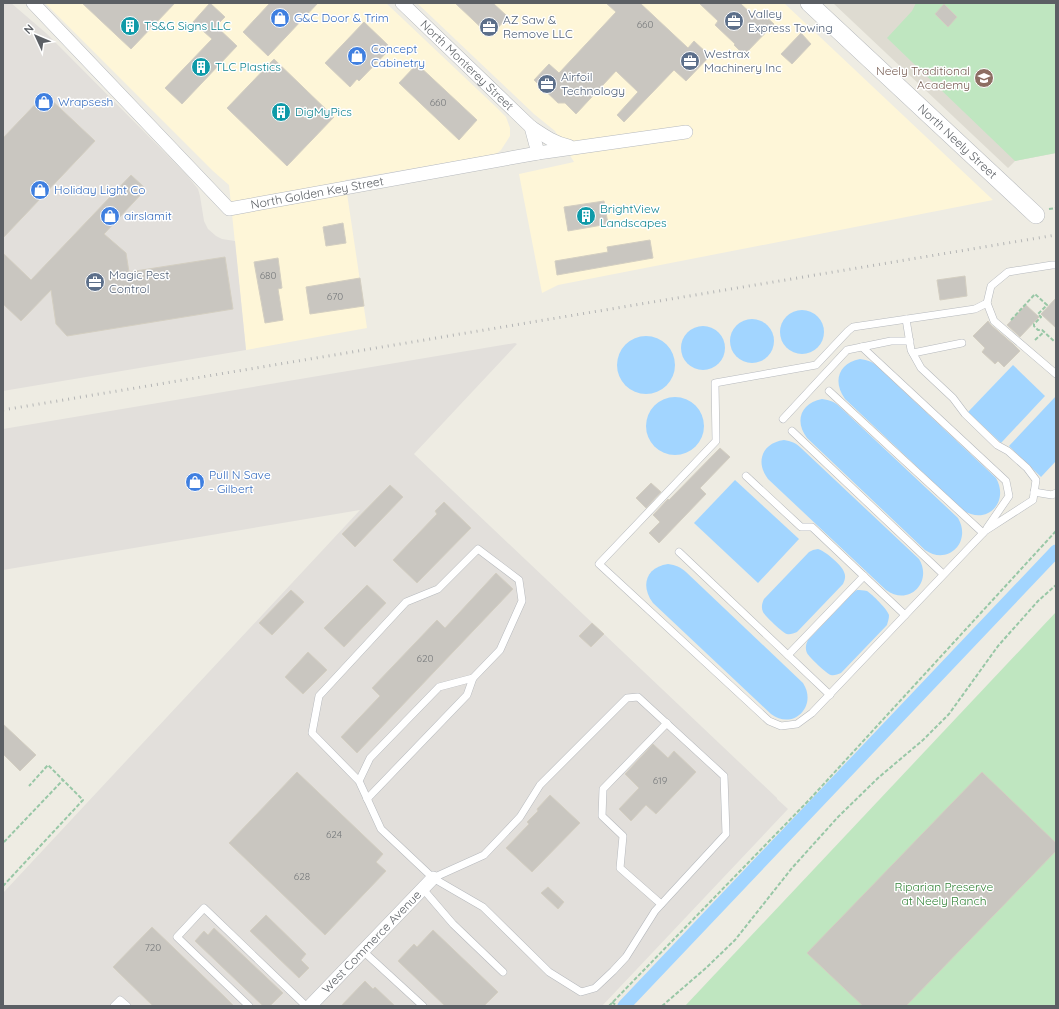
<svg xmlns="http://www.w3.org/2000/svg" width="1059" height="1009" font-family="Quicksand,sans-serif">
<style>
.commercial{fill:#fef6d8}
.industrial{fill:#e2dfdb}
.education{fill:#dedbd1}
.green{fill:#bfe6c0}
.water{fill:#a2d5ff}
.lines{fill:none;stroke-linecap:round;stroke-linejoin:round}
.canal{stroke:#a2d5ff;stroke-width:13}
.building{fill:#c9c6c0;stroke:#d3cec1}
.service-casing{stroke:#b6b9bd;stroke-width:8}
.minor-casing{stroke:#b6b9bd;stroke-width:14}
.tertiary-casing{stroke:#b6b9bd;stroke-width:18}
.path{stroke:#98c7a6;stroke-width:2;stroke-dasharray:4 2;stroke-linecap:butt}
.service{stroke:#fff;stroke-width:7}
.minor{stroke:#fff;stroke-width:13}
.tertiary{stroke:#fff;stroke-width:17}
.rail{stroke:#b4b5b5;stroke-width:3;stroke-dasharray:1 5;stroke-linecap:butt}
.labels{text-anchor:middle;stroke-width:3;stroke-linejoin:round;paint-order:stroke}
.number-label{font-size:10px;fill:#76797b}
.service-label{font-size:12px;fill:#4e5e75;stroke:#fff;text-anchor:start}
.shop-label{font-size:12px;fill:#366cbe;stroke:#fff;text-anchor:start}
.culture-label{font-size:12px;fill:#0d838f;stroke:#fff;text-anchor:start}
.street-label{font-size:12px;fill:#5b5f64;stroke:#fff}
.education-label{font-size:12px;fill:#785e54;stroke:#fff;text-anchor:end}
.park-label{font-size:12px;fill:#338338;stroke:#fff}
</style>
<rect width="100%" height="100%" fill="#eeece3"/>
<!-- commercial -->
<g class="commercial">
<path d="M45,3H386L497,108L506,117L510,128V136L501,150L496,154L345,180L367,328L246,350L229,185L213,171Z"/>
<path d="M417,3H784L993,200L558,285L542,293L519,174L574,162L555,131L534,114Z"/>
</g>
<!-- industrial -->
<g class="industrial">
<path d="M3,3H11L47,34L186,174L198,189L200,196L204,221L208,229L216,236L222,239L235,241L246,350L3,391Z"/>
<path d="M515,343L517,344L414,454L777,798V799L788,809L602,1006H3V893L360,510L3,570V429Z"/>
</g>
<!-- education -->
<path class="education" d="M833,3H1056V153L1015,161L1008,168Z"/>
<!-- green -->
<g class="green">
<path d="M916,3H1056V153L1015,161L887,38L912,11Z"/>
<path d="M1056,612V1006H685Z"/>
</g>
<!-- water -->
<g class="water">
<circle cx="802" cy="332" r="22"/>
<circle cx="752" cy="341" r="22"/>
<circle cx="703" cy="348" r="22"/>
<circle cx="646" cy="365" r="29"/>
<path d="M860,359C868,360 873,362 878,367L996,478C1010,503 986,526 963,510L845,399C832,381 839,363 860,359Z"/>
<path d="M1013,365L1045,396L1001,443L968,412Z"/>
<path d="M1056,396V461L1041,477L1009,446Z"/>
<circle cx="675" cy="426" r="29"/>
<path d="M822,399C830,400 835,402 840,407L958,518C972,542 948,566 925,550L807,438C794,421 801,403 822,399Z"/>
<path d="M784,440C791,441 796,443 801,448L919,559C933,582 909,607 886,590L768,479C755,462 762,443 784,440Z"/>
<path d="M735,480L799,539L758,583L694,523Z"/>
<path d="M818,549C825,551 842,565 844,572C846,576 845,580 843,584L797,632C794,633 790,635 787,634C783,633 765,616 763,612C761,608 762,603 764,599L809,552L813,550Z"/>
<path d="M668,564C676,565 680,567 686,572L803,683C818,706 793,731 771,714L653,603C640,586 646,567 668,564Z"/>
<path d="M857,590C860,590 863,590 867,591C872,594 888,610 889,615C889,619 888,621 887,625L841,673C838,674 834,676 831,675C827,674 809,657 807,653C805,648 806,644 808,640L853,593Z"/>
</g>
<g class="lines">
<!-- canal -->
<path class="canal" d="M624,1006L1056,551"/>
</g>
<!-- building -->
<g class="building">
<path d="M82,3H175L131,49Z"/>
<path d="M210,3L225,17L216,26L237,46L182,104L165,88L212,39L193,22Z"/>
<path d="M270,3H318L268,56L243,32Z"/>
<path d="M455,3H493L508,17L490,36Z"/>
<path d="M606,3H640L688,48L694,41L710,56L686,81L674,70L624,122L617,115L638,92L616,71L576,114L565,103H558L534,80L549,64L559,73L616,12Z"/>
<path d="M699,3H740L758,20L763,14L774,24L744,55L734,45L735,44L715,25L718,21Z"/>
<path d="M944,4L957,17L948,27L935,14Z"/>
<path d="M364,22L388,45L387,46L390,49L359,81L357,79L350,87L325,63Z"/>
<path d="M801,33L811,44L792,64L781,54Z"/>
<path d="M274,59L334,117L287,166L227,108Z"/>
<path d="M417,64L477,120L459,140L399,83Z"/>
<path d="M45,94L95,141L3,238V138Z"/>
<path d="M131,175L146,189L104,234L126,253L129,272L225,257L233,309L67,336L56,324L51,290L21,321L3,304V253L31,280Z"/>
<path d="M604,201L608,224L568,231L564,207Z"/>
<path d="M343,223L346,243L326,246L323,227Z"/>
<path d="M650,240L653,258L557,275L555,261L608,252L607,247Z"/>
<path d="M278,258L282,288L278,289L283,320L265,323L254,262Z"/>
<path d="M965,276L967,296L940,300L937,280Z"/>
<path d="M360,278L364,306L310,314L306,287Z"/>
<path d="M1056,298V328L1041,314Z"/>
<path d="M1026,305L1039,317L1020,337L1007,325Z"/>
<path d="M988,321L991,325L1013,344L1020,351L1004,367L998,361L995,364L982,352L985,348L973,336Z"/>
<path d="M720,448L730,457L700,488L706,494L659,543L649,533L660,522L653,515L668,499L669,500Z"/>
<path d="M651,483L661,492L646,508L636,498Z"/>
<path d="M390,485L403,497L355,547L342,534Z"/>
<path d="M444,502L471,528L417,583L393,560L437,514L435,511Z"/>
<path d="M496,573L513,589L357,753L341,737L380,696L372,688L437,620L445,628Z"/>
<path d="M367,585L386,603L344,647L324,628Z"/>
<path d="M291,590L304,602L272,635L259,623Z"/>
<path d="M592,623L604,634L591,647L579,636Z"/>
<path d="M308,652L327,670L303,694L285,677Z"/>
<path d="M3,724L36,755L20,771L3,754Z"/>
<path d="M653,744L668,758L674,751L696,772L656,814L646,805L631,821L619,809L639,788L625,774Z"/>
<path d="M297,772L383,854L376,862L386,871L325,935L229,843Z"/>
<path d="M982,772L1056,843V851L906,1006H863L807,953Z"/>
<path d="M550,795L580,823L532,872L506,848L529,824L527,822L538,811L537,809Z"/>
<path d="M548,887L564,902L558,909L541,893Z"/>
<path d="M266,915L306,954L301,960L309,968L299,978L250,931Z"/>
<path d="M152,927L226,998L234,1006H153L113,967Z"/>
<path d="M214,928L283,993L270,1006H263L195,941L204,931L208,935Z"/>
<path d="M433,930L498,992L484,1006H445L398,961L414,944L417,947Z"/>
<path d="M365,981L373,989L375,987L395,1006H341Z"/>
</g>
<g class="lines">
<!-- service casing -->
<g class="service-casing">
<g id="service">
<path d="M1056,265H1052L1008,272L991,286L987,303L994,321L1056,374"/>
<path d="M906,319L911,350L921,368L953,398L965,414L997,445L1008,451L1027,468L1036,480L1033,500L985,531L812,713L797,724L781,726L769,721L599,564L716,441L715,383L816,365L848,331L853,327L975,309L987,303"/>
<path d="M862,347L1006,481L1009,496L987,528"/>
<path d="M913,353L962,343"/>
<path d="M829,391L983,533"/>
<path d="M783,419L847,350L891,341H910"/>
<path d="M792,431L943,574"/>
<path d="M746,476L801,527H812L905,615"/>
<path d="M1034,492L1052,495L1056,493"/>
<path d="M679,552L830,695"/>
<path d="M788,655L864,576"/>
<path d="M359,781L370,758L439,687L473,678L500,650L522,601L519,580L478,549L438,589L406,602L319,696L312,733L359,781L381,829L433,878L483,907L549,972L581,992L595,988L613,971L626,957L655,911L726,834L724,776L638,697L627,698L540,785L520,817L484,855L433,878"/>
<path d="M367,799L467,695L473,678"/>
<path d="M423,889L453,924L503,972"/>
<path d="M661,904L620,868L623,836L602,816L603,789L667,723"/>
<path d="M363,951L423,1006"/>
<path d="M114,1006L120,1000L127,1006"/>
<path d="M249,1006L177,937L204,908L306,1006"/>
</g>
</g>
<!-- minor casing -->
<g class="minor-casing">
<g id="minor">
<path id="s1" d="M33,3L229,209L538,153L686,132"/>
<path id="s2" d="M402,3L531,127L538,153"/>
<path d="M531,127C543,135 554,143 569,146"/>
<path id="s3" d="M310,1006L433,878"/>
</g>
</g>
<!-- tertiary casing -->
<g class="tertiary-casing">
<g id="tertiary">
<path id="s4" d="M809,3L1036,215"/>
</g>
</g>
<!-- path -->
<g class="path">
<path d="M1049,209L1056,208"/>
<path d="M1011,320L1035,294L1047,305L1038,314L1041,317L1034,324V326L1038,330H1042L1055,342"/>
<path d="M1035,340L1044,332"/>
<path d="M4,842L63,780"/>
<path d="M3,886L83,800L48,765L29,786"/>
<path d="M612,1002L617,1006"/>
<path d="M609,1006L810,799L1056,531"/>
<path d="M662,1006L706,968L735,940L792,868L838,817L878,778L923,740L949,714L998,646L1038,601L1056,585"/>
</g>
<!-- service -->
<use href="#service" class="service"/>
<!-- minor -->
<use href="#minor" class="minor"/>
<!-- tertiary -->
<use href="#tertiary" class="tertiary"/>
<!-- rail -->
<path class="rail" d="M3,410L1056,235"/>
</g>
<!-- icons -->
<defs>
<g id="shop-disc" transform="scale(1)"><circle r="9.5" fill="#3f7fe0" stroke="#fff"/><path d="M-5-2.5h2.3a2.7 3.5 0 0 1 5.4 0H5L5.5 6h-11ZM-1.5-2.5h3a1.5 2.3 0 0 0-3 0Z" fill="#fff"/></g>
<g id="office-disc" transform="scale(1)"><circle r="9.5" fill="#5c6f8a" stroke="#fff"/><path d="M-6-3h4V-5.5h4V-3h4V5H-6ZM-1-4.5V-3h2v-1.5ZM-6 0V1H6V0Z" fill="#fff"/></g>
<g id="building-disc" transform="scale(1)"><circle r="9.5" fill="#0f9aa8" stroke="#fff"/><path d="M-4-6H4V6H1V3H-1V6H-4ZM-2.5-4.3h1.7v1.8h-1.7ZM.8-4.3h1.7v1.8H.8ZM-2.5-1h1.7V.8h-1.7ZM.8-1h1.7V.8H.8Z" fill="#fff"/></g>
<g id="school-disc" transform="scale(1)"><circle r="9.5" fill="#8d6e63" stroke="#fff"/><path d="M0-5L7-2L0 1L-7-2ZM-4 1L0 2.5L4 1V4Q0 6-4 4Z" fill="#fff"/></g>
</defs>
<g fill-rule="evenodd">
<use href="#shop-disc" x="280" y="18"/>
<use href="#office-disc" x="734" y="21"/>
<use href="#building-disc" x="130" y="26"/>
<use href="#office-disc" x="489" y="27"/>
<use href="#shop-disc" x="357" y="56"/>
<use href="#office-disc" x="690" y="61"/>
<use href="#building-disc" x="201" y="67"/>
<use href="#school-disc" x="984" y="78"/>
<use href="#office-disc" x="547" y="84"/>
<use href="#shop-disc" x="44" y="102"/>
<use href="#building-disc" x="281" y="112"/>
<use href="#shop-disc" x="40" y="190"/>
<use href="#shop-disc" x="110" y="216"/>
<use href="#building-disc" x="586" y="216"/>
<use href="#office-disc" x="95" y="282"/>
<use href="#shop-disc" x="195" y="482"/>
</g>
<g class="labels">
<!-- number labels -->
<g class="number-label">
<text x="645" y="28">660</text>
<text x="438" y="106">660</text>
<text x="268" y="279">680</text>
<text x="335" y="300">670</text>
<text x="425" y="662">620</text>
<text x="660" y="784">619</text>
<text x="334" y="838">624</text>
<text x="302" y="880">628</text>
<text x="153" y="951">720</text>
</g>
<!-- service labels -->
<g class="service-label">
<text x="748" y="18">Valley<tspan x="748" dy="14">Express Towing</tspan></text>
<text x="503" y="24">AZ Saw &amp;<tspan x="503" dy="14">Remove LLC</tspan></text>
<text x="704" y="58">Westrax<tspan x="704" dy="14">Machinery Inc</tspan></text>
<text x="561" y="81">Airfoil<tspan x="561" dy="14">Technology</tspan></text>
<text x="109" y="279">Magic Pest<tspan x="109" dy="14">Control</tspan></text>
</g>
<!-- shop labels -->
<g class="shop-label">
<text x="294" y="22">G&amp;C Door &amp; Trim</text>
<text x="371" y="53">Concept<tspan x="371" dy="14">Cabinetry</tspan></text>
<text x="58" y="106">Wrapsesh</text>
<text x="54" y="194">Holiday Light Co</text>
<text x="124" y="220">airslamit</text>
<text x="209" y="479">Pull N Save<tspan x="209" dy="14">- Gilbert</tspan></text>
</g>
<!-- culture labels -->
<g class="culture-label">
<text x="144" y="30">TS&amp;G Signs LLC</text>
<text x="215" y="71">TLC Plastics</text>
<text x="295" y="116">DigMyPics</text>
<text x="600" y="213">BrightView<tspan x="600" dy="14">Landscapes</tspan></text>
</g>
<!-- street labels -->
<g class="street-label">
<text dy="4" stroke="none"><textPath href="#s2" startOffset="90">North Monterey Street</textPath></text>
<text dy="4" stroke="none"><textPath href="#s4" startOffset="203">North Neely Street</textPath></text>
<text dy="4" stroke="none"><textPath href="#s1" startOffset="374">North Golden Key Street</textPath></text>
<text dy="4" stroke="none"><textPath href="#s3" startOffset="89">West Commerce Avenue</textPath></text>
</g>
<!-- education labels -->
<g class="education-label">
<text x="970" y="75">Neely Traditional<tspan x="970" dy="14">Academy</tspan></text>
</g>
<!-- park labels -->
<g class="park-label">
<text x="944" y="891">Riparian Preserve<tspan x="944" dy="14">at Neely Ranch</tspan></text>
</g>
</g>
<!-- border -->
<rect width="1059" height="1009" fill="none" stroke="#5b5f64" stroke-width="8"/>
<!-- north arrow -->
<g transform="translate(36 36) rotate(314)" stroke="#ffffff" stroke-width="3" paint-order="stroke">
<path d="M0-3L7 15L0 10L-7 15Z" fill="#5b5f64"/>
<text y="-6" font-size="11" font-weight="bold" text-anchor="middle" fill="#5b5f64">N</text>
</g>
</svg>
